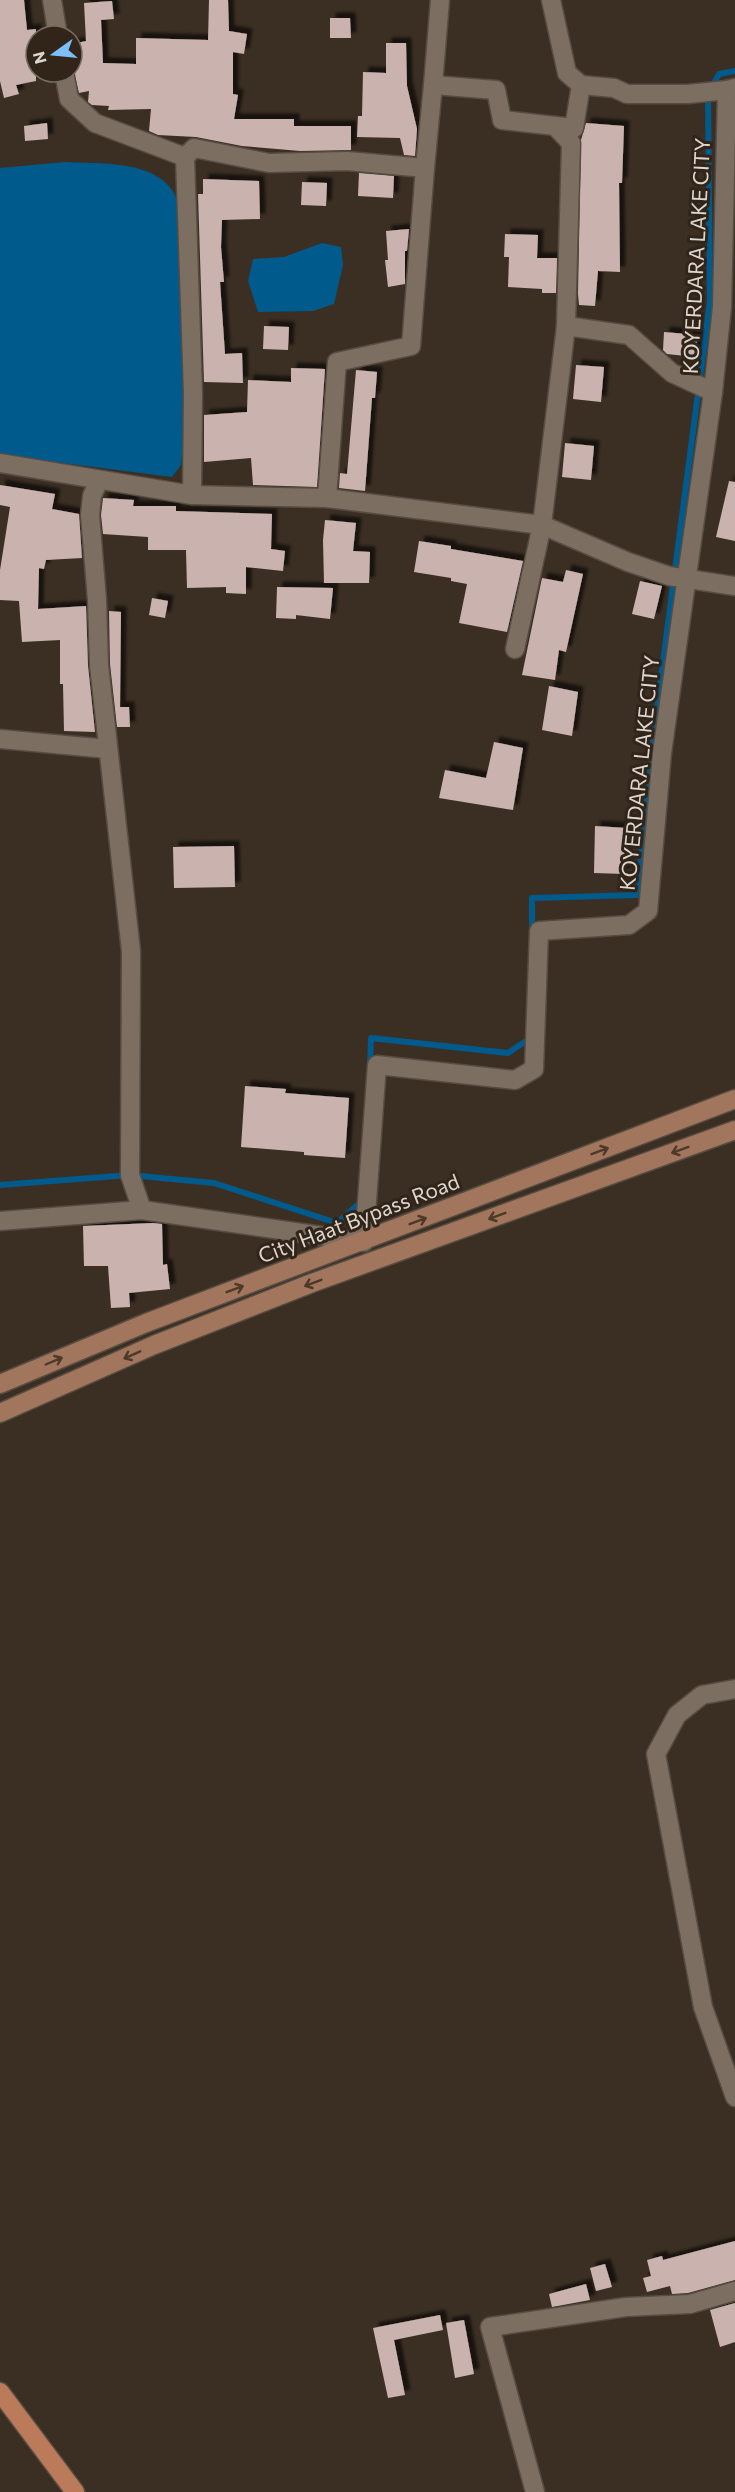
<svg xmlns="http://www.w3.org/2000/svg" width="735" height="2492" font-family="Commissioner,sans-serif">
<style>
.water{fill:#015a8c}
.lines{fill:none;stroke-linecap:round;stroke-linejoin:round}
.stream{stroke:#015a8c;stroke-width:6}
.building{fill:#cab3af;filter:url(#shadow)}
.minor-casing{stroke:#574c42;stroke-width:21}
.major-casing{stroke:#574c42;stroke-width:21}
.highway-casing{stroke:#574c42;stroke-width:21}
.minor{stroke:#7c6e60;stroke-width:18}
.major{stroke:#a2765c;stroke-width:18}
.highway{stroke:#bb7b5a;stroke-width:18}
.oneway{stroke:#4d392a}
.labels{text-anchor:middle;stroke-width:6;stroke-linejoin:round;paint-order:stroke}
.street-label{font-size:21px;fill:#ded6ce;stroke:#312519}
</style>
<defs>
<filter id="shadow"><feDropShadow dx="5.5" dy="-5.5" stdDeviation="1.5" flood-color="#0009"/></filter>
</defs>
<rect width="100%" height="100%" fill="#3b2f23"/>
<!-- water -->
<g class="water">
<path d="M65,162C102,164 164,159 178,202L183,299L184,435L181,465L172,477L0,455V168Z"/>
<path d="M322,243L341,247L343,265L334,304L313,311L258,312L248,281L253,259L284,257Z"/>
</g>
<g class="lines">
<!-- stream -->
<g class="stream">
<path d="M532,931V898L637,895L653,739L710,301L708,94L719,74L735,71"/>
<path d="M370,1065L371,1038L508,1053L532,1037"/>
<path d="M0,1185L130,1175L214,1183L337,1223L362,1201"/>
</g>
</g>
<!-- building -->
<g class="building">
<path d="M0,0H24L27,30L36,29V81L16,85L19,94L4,98L0,81Z"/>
<path d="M209,0H228L229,31L247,34L244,54L233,52V94L238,95L234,119H294V126H351V150L300,151L242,146L196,137L158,135L149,131L151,109L108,110L109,106L92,105L88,102L89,91L79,93L72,64V44L86,41L84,3L112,1L114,19L101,20L103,63L136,64V38L208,40Z"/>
<path d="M330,18H350L351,38H330Z"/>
<path d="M386,43H406L407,86L417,129L415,156L404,155L400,138L357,137L358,116H362L363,72L386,73Z"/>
<path d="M47,123L48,139L25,141L24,126Z"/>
<path d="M586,123L624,126L622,183H619L620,272L598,271L595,306L579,305L578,294L581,140Z"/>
<path d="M359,173L394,176L393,198L358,196Z"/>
<path d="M203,179L259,181L260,219L222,220L221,247L224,282H220L225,354L242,353L243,383L204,382L198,194H203Z"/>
<path d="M302,182L327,183L326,206L301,205Z"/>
<path d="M409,229L407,251H405V284L388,287L385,260H388L386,231Z"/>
<path d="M505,234L538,235L537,258H557L556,293H542V289L508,287L509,257H504Z"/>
<path d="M264,326L289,327L288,350L263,349Z"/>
<path d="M664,332L698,335L695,357L667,354L663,350Z"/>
<path d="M576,365L604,367L601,402L573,399Z"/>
<path d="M291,368L325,369L317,487L253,485L251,458L204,462V415L247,412L248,380L291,382Z"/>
<path d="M356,370L377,372L375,398H372L365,491L339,488L340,473L347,474Z"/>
<path d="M565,443L594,446L591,480L562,477Z"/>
<path d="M729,481L735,482V541L716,537Z"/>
<path d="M0,485L55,494L52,509L79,514L82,558L46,560L44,569L39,568L38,609L86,606L88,666L95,732L64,731L63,684H60V640L22,642L19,601L0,600V570L10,507L0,505Z"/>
<path d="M103,498L134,500L133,506H176V511L272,514L271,549L285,551L283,571L246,567V594L226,593V587L187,588L186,550H148V537L103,534L101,515Z"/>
<path d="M325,520L356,523L353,551L370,552L369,583H324L323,540Z"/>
<path d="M419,541L451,546V549L523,561L507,632L459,623L467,584L451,581V578L414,572Z"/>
<path d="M566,570L583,574L566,652L559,650L555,680L522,675L542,578L563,582Z"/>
<path d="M640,581L662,586L654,619L632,614Z"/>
<path d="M277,587L333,588L330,619L296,615V619L276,618Z"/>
<path d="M152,598L168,601L165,618L149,615Z"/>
<path d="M109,611L121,612L120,707H129L130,727H117L110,664Z"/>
<path d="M549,686L578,692L572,736L542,730Z"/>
<path d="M494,742L523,748L513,810L439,798L445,770L486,778Z"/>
<path d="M595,826L627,828L625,874L594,873Z"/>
<path d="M234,846L235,887L174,888L173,847Z"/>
<path d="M245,1086L286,1089L285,1093L349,1098L345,1158L304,1155V1152L241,1147Z"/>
<path d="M153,1223L162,1224L163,1265L167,1264L170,1289L129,1293L130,1307L111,1308L108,1266H84L83,1226Z"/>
<path d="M735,2241V2280L688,2293L672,2294L670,2286L647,2292L643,2278L651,2276L647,2260L662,2256L663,2260Z"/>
<path d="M605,2264L612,2287L596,2291L590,2268Z"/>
<path d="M586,2284L590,2300L552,2307L549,2294Z"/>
<path d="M735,2303V2342L720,2347L710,2310Z"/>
<path d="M440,2315L443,2330L394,2340L405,2395L388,2398L373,2328Z"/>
<path d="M464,2320L474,2374L455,2378L446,2323Z"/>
</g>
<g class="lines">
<!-- minor casing -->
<g class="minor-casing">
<g id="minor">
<path d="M52,0L58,36"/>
<path d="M440,0L433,85L496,90L502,120L555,126L571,143L566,326L542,525L515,649"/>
<path d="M551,0L567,73L581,85L574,128L555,126"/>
<path d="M64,72L69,99L95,123L185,157L193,393L192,495"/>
<path d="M581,85L614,88L627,94H688L727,90"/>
<path d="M185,157L194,148L269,163L347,161L425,168L411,346L337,362L327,498"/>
<path d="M425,168L433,85"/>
<path d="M566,326L629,335L672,373L713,392"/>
<path d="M0,463L192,495L327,498L542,525L628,562L669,576L735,586"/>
<path d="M99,480L92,496L90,515L97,600L99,665L131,951L130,1175L142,1210"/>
<path d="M0,739L108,749"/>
<path d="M0,1221L142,1210L364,1242L377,1065L515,1080L534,1069L539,931L629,925L648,911L662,753L713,392L722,307L727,90L735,88"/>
<path d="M735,1689L702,1695L677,1715L656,1754L703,2007L735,2097"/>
<path d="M535,2492L490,2327L626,2307L690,2304L735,2291"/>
</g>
</g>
<!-- major casing -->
<g class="major-casing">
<g id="major">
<path d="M0,1384L146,1323L735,1099"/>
<path d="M0,1413L154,1345L312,1283L735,1130"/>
</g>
</g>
<!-- highway casing -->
<g class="highway-casing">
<path id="highway" d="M0,2392L75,2492"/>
</g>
<!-- minor -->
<use href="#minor" class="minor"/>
<!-- major -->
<use href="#major" class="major"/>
<!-- highway -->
<use href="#highway" class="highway"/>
</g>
<!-- one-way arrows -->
<defs><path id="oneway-shaft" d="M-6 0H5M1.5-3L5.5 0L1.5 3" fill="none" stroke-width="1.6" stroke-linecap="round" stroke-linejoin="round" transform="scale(1.5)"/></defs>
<g class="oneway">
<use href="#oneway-shaft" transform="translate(680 1150) rotate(160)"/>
<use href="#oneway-shaft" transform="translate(600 1151) rotate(-21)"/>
<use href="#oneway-shaft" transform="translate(497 1216) rotate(160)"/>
<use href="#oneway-shaft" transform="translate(418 1221) rotate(-21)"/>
<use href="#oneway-shaft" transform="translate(313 1283) rotate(159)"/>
<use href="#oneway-shaft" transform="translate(235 1289) rotate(-21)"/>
<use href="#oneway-shaft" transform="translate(132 1355) rotate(156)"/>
<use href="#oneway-shaft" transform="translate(54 1361) rotate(-23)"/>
</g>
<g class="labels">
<!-- street labels -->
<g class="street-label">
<text transform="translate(697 256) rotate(-87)" y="7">KOYERDARA LAKE CITY</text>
<text transform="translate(640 773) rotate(-84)" y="7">KOYERDARA LAKE CITY</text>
<text transform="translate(359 1219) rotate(-21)" y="7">City Haat Bypass Road</text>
</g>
</g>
<!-- north arrow -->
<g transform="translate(54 54) rotate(255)"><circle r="28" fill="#312519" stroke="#766c61" stroke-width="1.5"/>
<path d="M0-4.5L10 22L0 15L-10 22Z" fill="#7dbef9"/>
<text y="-9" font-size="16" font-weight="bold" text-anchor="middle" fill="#ded6ce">N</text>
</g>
</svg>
